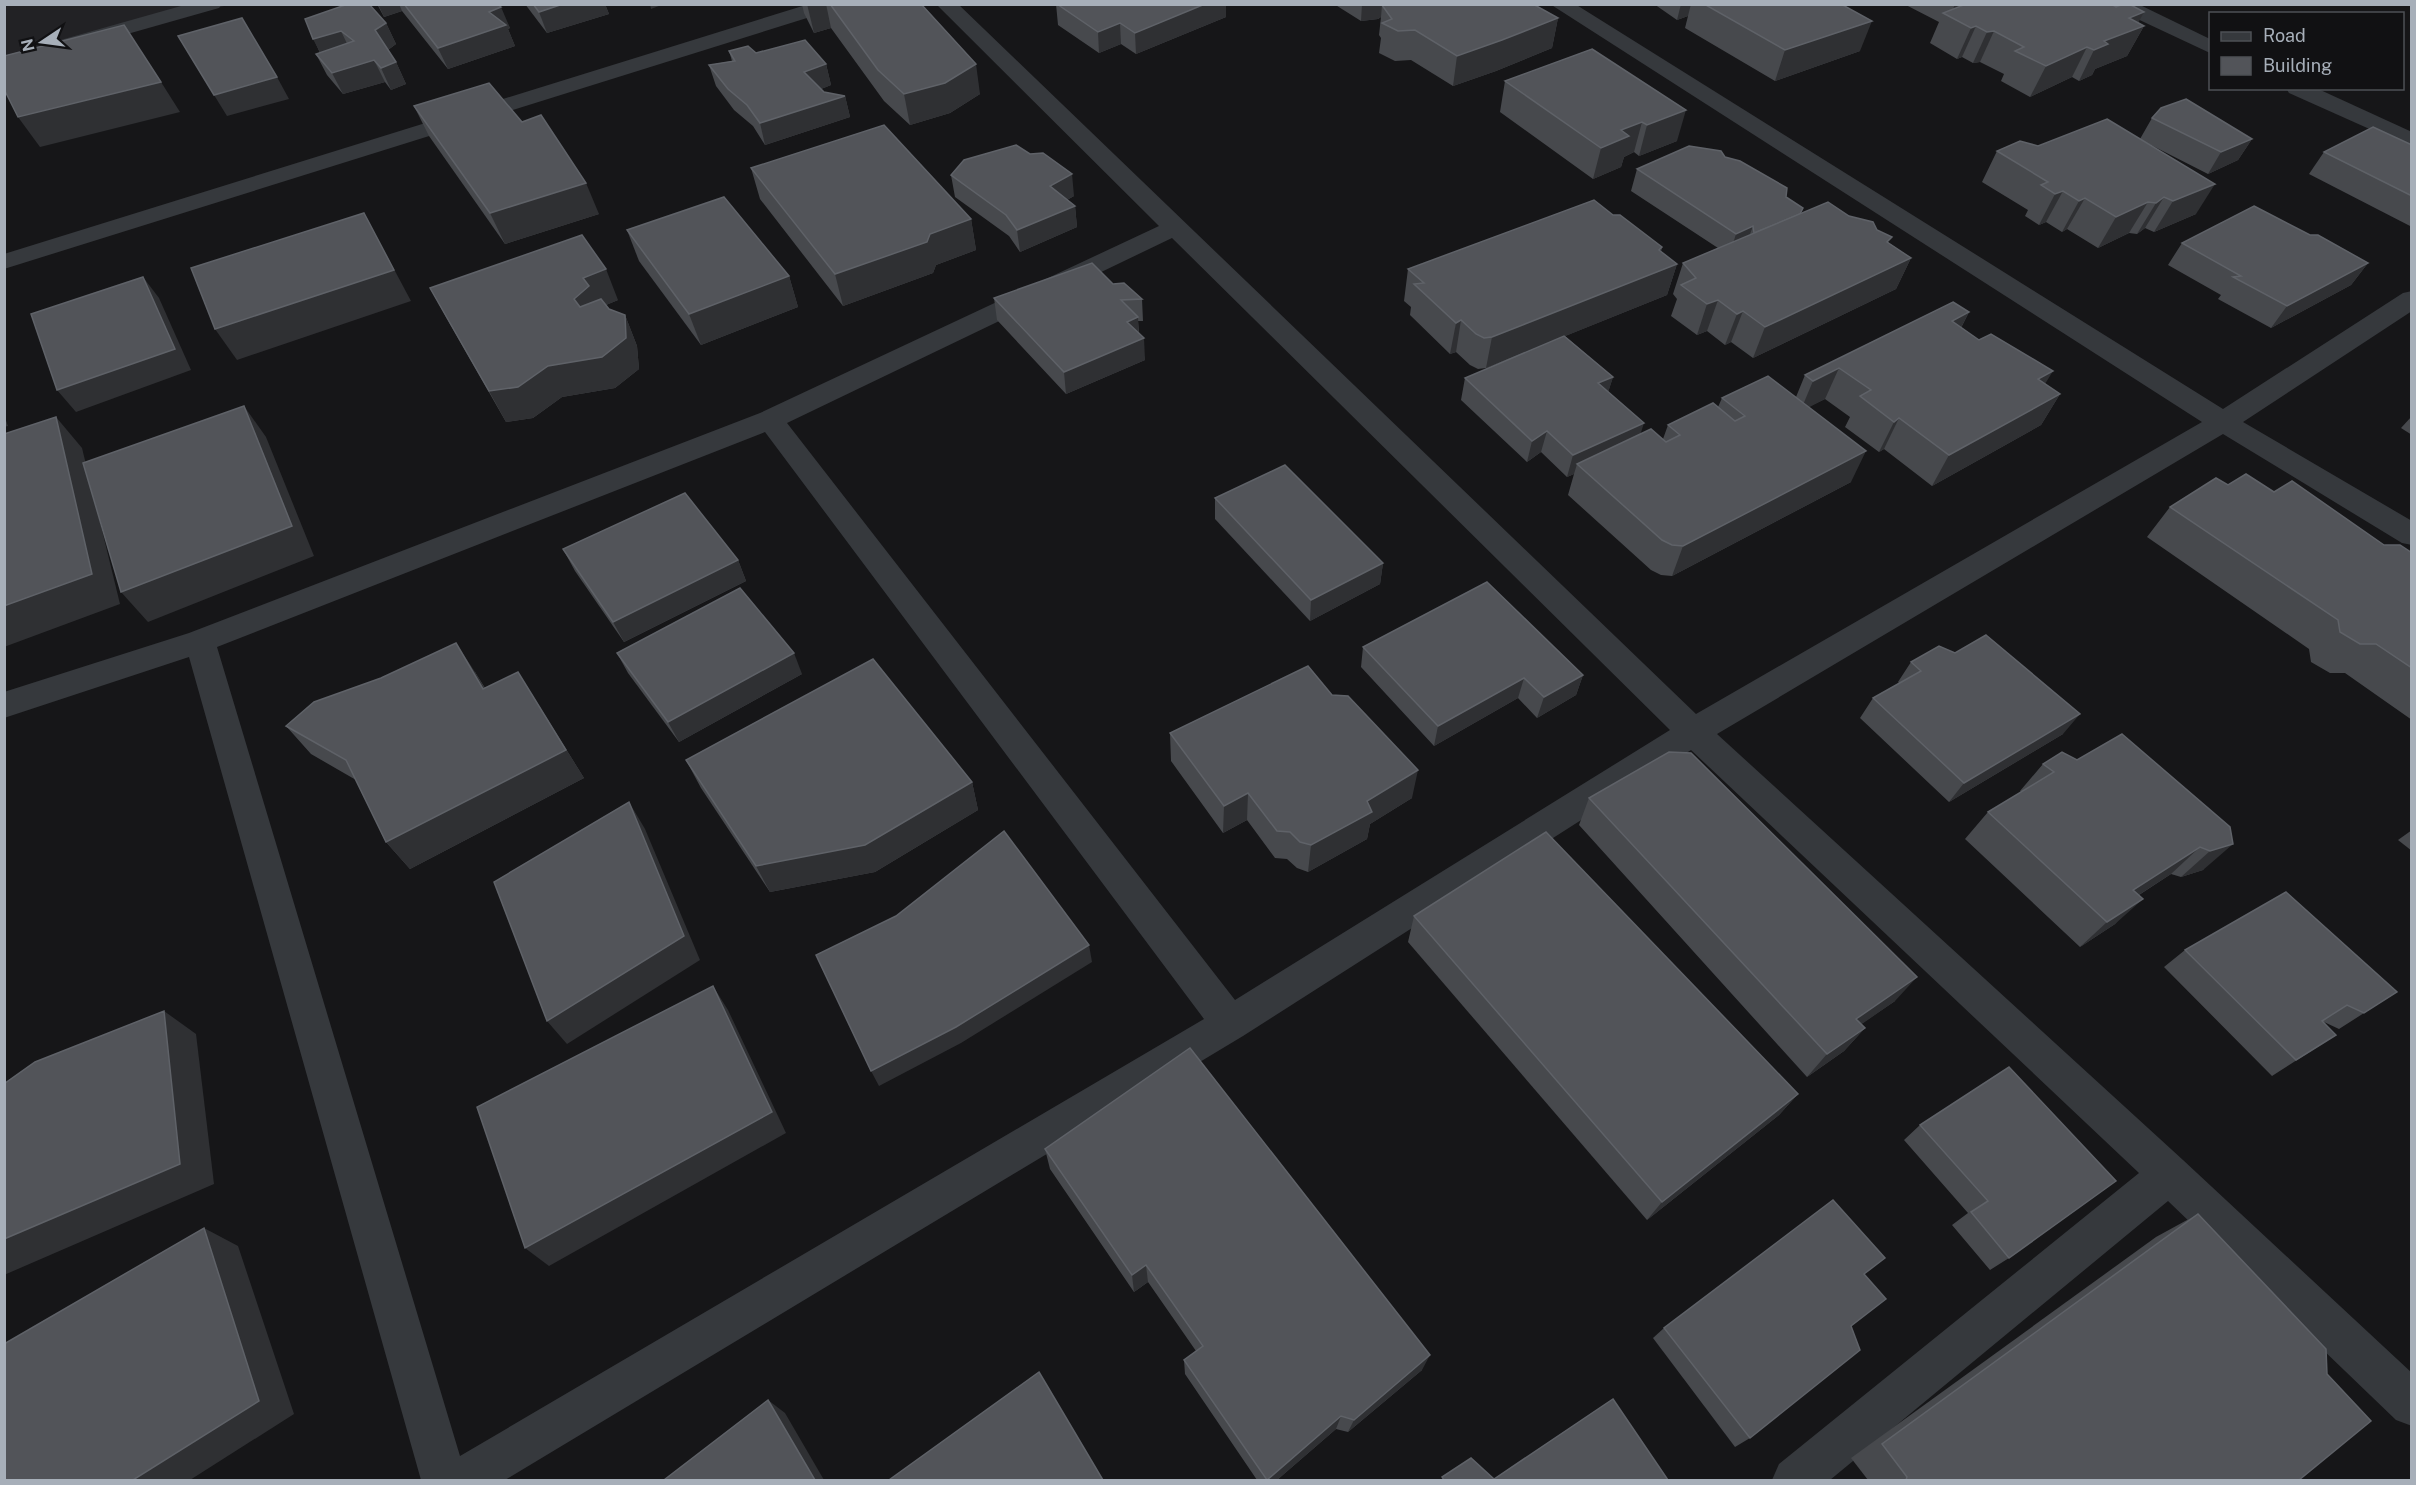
<svg xmlns="http://www.w3.org/2000/svg" width="2416" height="1485" font-family="'Public Sans',sans-serif">
<style>
.built{fill:#222225}
.lines{fill:none;stroke-linecap:round;stroke-linejoin:round}
.minor{fill:#36393d;fill-rule:evenodd}
.wall{fill:#47494d}
.shaded-wall{fill:#2f3033}
.building{fill:#525459;stroke:#5f6268;stroke-width:1.5}
</style>
<rect width="100%" height="100%" fill="#161618"/>
<!-- built -->
<path class="built" d="M5,5H228L5,66Z"/>
<g class="lines">
<!-- minor -->
<g class="minor">
<path d="M188,4H222L219,8L4,69V56Z"/>
<path d="M809,4H842L839,8L4,269V254Z"/>
<path d="M936,4H958L1696,714L2202,422L1550,4H1575L2223,409L2403,293L2412,291V311L2243,422L2412,521V545L2402,543L2223,434L1717,734L2183,1160L2412,1373V1426L2396,1420L2168,1201L1830,1480H1772L1779,1464L2139,1173L1691,750L1243,1036L505,1480H421L189,657L4,718V692L189,633L760,413L1159,226ZM1172,238L1670,730L1235,1000L787,423ZM765,432L1204,1019L460,1456L217,647Z"/>
<path d="M2111,4H2138L2210,39V53L2114,8Z"/>
<path d="M2286,88H2316L2412,132V148L2289,93Z"/>
</g>
</g>
<!-- wall -->
<g class="wall">
<path d="M377,4H497L510,28L508,29L515,46L448,69L402,11L384,17Z"/>
<path d="M525,4H605L609,14L547,33Z"/>
<path d="M802,4H921L980,94L950,113L910,125L884,101L831,28L814,33L804,13Z"/>
<path d="M1056,4L1226,17L1136,54L1121,44L1099,53L1058,25Z"/>
<path d="M1334,4H1533L1558,18L1552,48L1496,71L1453,86L1411,60L1395,61L1379,53L1381,38L1379,35L1381,17L1378,19L1361,21Z"/>
<path d="M1654,4H1841L1860,51L1775,81L1685,28L1688,16L1677,20Z"/>
<path d="M1904,4H2111L2144,26L2127,56L2095,69L2092,75L2079,81L2072,77L2030,97L2001,81L2004,74L1980,62L1973,63L1962,57L1957,59L1930,43L1939,22Z"/>
<path d="M305,19L386,23L396,44L388,50L396,62L406,84L391,90L385,82L343,94L327,75L316,54L320,53Z"/>
<path d="M1592,49L1677,141L1639,156L1634,152L1624,157L1621,167L1593,179L1500,112L1505,81Z"/>
<path d="M729,51L756,53L826,64L831,85L821,89L824,92L845,96L850,117L765,145L753,126L734,110L716,86L709,65L732,61Z"/>
<path d="M414,106L599,214L505,244L429,136Z"/>
<path d="M2152,118L2252,139L2238,160L2208,174L2147,143L2196,214L2154,232L2145,228L2137,234L2129,233L2098,248L2067,229L2062,232L2046,222L2039,225L2025,216L2028,210L1982,182L1997,151L2038,146L2140,139Z"/>
<path d="M2412,145V227L2309,174L2324,152Z"/>
<path d="M1725,157L1786,197L1801,214L1849,216L1877,230L1889,243L1911,258L1896,289L1753,358L1731,342L1725,345L1707,331L1697,335L1671,316L1677,299L1673,294L1683,263L1718,248L1631,191L1637,169Z"/>
<path d="M751,168L971,219L976,250L936,265L933,273L843,306L760,199Z"/>
<path d="M951,175L1074,196L1067,200L1075,206L1077,227L1020,252L1009,236L955,197Z"/>
<path d="M1613,215L1662,247L1661,252L1677,264L1667,295L1565,336L1613,377L1608,392L1640,434L1663,439L1668,425L1718,407L1722,398L1796,397L1805,375L1969,312L1961,328L2060,394L2041,425L1932,486L1884,449L1879,452L1845,427L1850,417L1825,399L1808,407L1851,482L1672,576L1661,575L1651,570L1568,495L1574,474L1567,477L1541,452L1527,462L1461,400L1465,378L1524,353L1486,368L1478,369L1470,365L1456,352L1450,354L1410,315L1411,307L1404,301L1408,269Z"/>
<path d="M627,230L789,276L798,307L701,345L639,261Z"/>
<path d="M2310,235L2368,263L2351,285L2271,328L2218,299L2221,295L2168,265L2182,243Z"/>
<path d="M1113,284L1142,299L1143,321H1138L1139,332L1145,360L1066,394L997,320L994,298Z"/>
<path d="M430,288L618,300L606,305L609,309L625,315L637,346L639,369L615,388L562,397L533,418L506,422L447,319Z"/>
<path d="M2412,416V435L2401,428Z"/>
<path d="M2228,485L2274,492L2384,545L2412,553V720L2345,673H2330L2311,662L2309,649L2147,537L2170,507Z"/>
<path d="M1215,498L1383,563L1380,584L1310,621L1215,519Z"/>
<path d="M563,549L738,560L746,581L624,642L575,571Z"/>
<path d="M1363,647L1583,675L1576,695L1537,718L1518,698L1434,746L1361,667Z"/>
<path d="M617,653L802,674L679,742L628,673Z"/>
<path d="M1911,662L2063,734L1949,802L1860,718L1873,698L1899,683L1898,682Z"/>
<path d="M475,672L485,688L518,672L584,778L410,869L386,842L356,780L311,754L286,726Z"/>
<path d="M1170,733L1412,798L1370,824L1367,839L1308,872L1297,868L1287,859L1275,858L1247,820L1223,833L1171,761Z"/>
<path d="M686,760L972,782L978,810L875,872L770,892L701,788Z"/>
<path d="M2077,760L2230,827L2203,870L2181,877L2171,874L2139,895L2115,924L2080,947L1965,839L1988,812L2021,792L2020,791L2043,764Z"/>
<path d="M1589,798L1895,1001L1861,1024L1865,1028L1844,1051L1807,1077L1579,825Z"/>
<path d="M2412,830V851L2398,840Z"/>
<path d="M1414,916L1798,1094L1779,1115L1647,1220L1408,942Z"/>
<path d="M2185,950L2397,992L2339,1029L2324,1022L2336,1035L2272,1076L2164,967Z"/>
<path d="M2009,1067V1258L1990,1270L1952,1225L1968,1213L1904,1140L1920,1125Z"/>
<path d="M1045,1149L1422,1370L1348,1432L1336,1429L1277,1480H1257L1185,1374L1184,1360L1196,1351L1148,1282L1134,1292L1050,1169Z"/>
<path d="M2198,1214L2299,1480H1868L1851,1458L2156,1237Z"/>
<path d="M1864,1274L1851,1326L1750,1438L1735,1447L1653,1338L1664,1328Z"/>
</g>
<!-- shaded-wall -->
<g class="shaded-wall">
<path d="M378,4H399L402,11L384,17Z"/>
<path d="M563,4H605L609,14L547,33L539,12Z"/>
<path d="M650,4H664L651,9Z"/>
<path d="M807,4H826L831,28L814,33Z"/>
<path d="M1205,4H1226V17L1136,54L1135,33Z"/>
<path d="M1362,4H1404L1382,5L1381,17L1378,19L1361,21Z"/>
<path d="M1681,4H1691L1688,16L1677,20Z"/>
<path d="M1955,4H2001L1950,17Z"/>
<path d="M501,7L510,28L508,29L515,46L448,69L438,48L489,12Z"/>
<path d="M2144,12L2135,29L2144,26L2127,56L2095,69L2092,75L2079,81L2094,50L2129,18Z"/>
<path d="M1558,18L1552,48L1496,71L1453,86L1457,56Z"/>
<path d="M1872,21L1860,51L1775,81L1785,50Z"/>
<path d="M386,23L396,44L385,52L375,30Z"/>
<path d="M1120,23L1121,44L1099,53L1098,32Z"/>
<path d="M1976,26L1962,57L1957,59L1971,28Z"/>
<path d="M341,31L351,52L324,60L313,39Z"/>
<path d="M1994,31L1980,62L1973,63L1987,32Z"/>
<path d="M2087,47L2072,77L2030,97L2046,66Z"/>
<path d="M374,60L385,82L343,94L332,73Z"/>
<path d="M396,62L406,84L391,90L381,68Z"/>
<path d="M826,64L831,85L809,94L804,72Z"/>
<path d="M976,64L980,94L950,113L910,125L904,94Z"/>
<path d="M277,77L289,99L227,116L214,95Z"/>
<path d="M161,82L180,112L40,147L18,117Z"/>
<path d="M845,96L850,117L765,145L760,123Z"/>
<path d="M1686,110L1677,141L1639,156L1647,125Z"/>
<path d="M1642,122L1634,152L1624,157L1621,167L1593,179L1601,148L1621,130Z"/>
<path d="M2252,139L2238,160L2208,174L2221,152Z"/>
<path d="M1072,174L1074,196L1052,208L1050,186Z"/>
<path d="M586,183L599,214L505,244L490,213Z"/>
<path d="M2215,184L2196,214L2154,232L2173,201Z"/>
<path d="M2063,191L2046,222L2039,225L2055,194Z"/>
<path d="M2164,197L2145,228L2137,234L2156,203Z"/>
<path d="M2085,198L2067,229L2062,232L2079,201Z"/>
<path d="M2148,202L2129,233L2098,248L2116,217Z"/>
<path d="M1075,206L1077,227L1020,252L1017,230Z"/>
<path d="M364,213L411,301L237,360L215,329Z"/>
<path d="M971,219L976,250L936,265L933,273L843,306L835,274L930,234Z"/>
<path d="M1753,226L1745,248L1729,256L1736,234Z"/>
<path d="M1662,247L1655,273L1677,264L1667,295L1486,368L1492,337L1659,250Z"/>
<path d="M1911,258L1896,289L1753,358L1765,327Z"/>
<path d="M2368,263L2351,285L2271,328L2287,306Z"/>
<path d="M606,269L618,300L599,308L587,330L574,299L583,278Z"/>
<path d="M789,276L798,307L701,345L689,314Z"/>
<path d="M143,277L159,298L191,370L76,412L57,390Z"/>
<path d="M1718,300L1707,331L1697,335L1707,304Z"/>
<path d="M1743,311L1731,342L1725,345L1737,314Z"/>
<path d="M1969,312L1953,343L1952,321Z"/>
<path d="M625,315L637,346L639,369L615,388L562,397L533,418L506,422L489,391Z"/>
<path d="M1138,317L1139,339L1127,322Z"/>
<path d="M1461,320L1456,352L1450,354L1456,323Z"/>
<path d="M1144,338L1145,360L1066,394L1064,372Z"/>
<path d="M1839,368L1825,399L1800,412L1813,381Z"/>
<path d="M2053,371L2034,402L2038,379Z"/>
<path d="M1613,377L1606,399L1598,383Z"/>
<path d="M2060,394L2041,425L1932,486L1949,455Z"/>
<path d="M244,406L266,437L314,556L148,622L121,592Z"/>
<path d="M4,415L8,426L4,427Z"/>
<path d="M56,417L82,448L120,604L4,647V606Z"/>
<path d="M1899,418L1884,449L1879,452L1894,422Z"/>
<path d="M1644,423L1637,445L1577,464L1574,474L1567,477L1573,455Z"/>
<path d="M1547,431L1541,452L1527,462L1532,441Z"/>
<path d="M1866,451L1851,482L1672,576L1683,546Z"/>
<path d="M738,560L746,581L624,642L613,622Z"/>
<path d="M1383,563L1380,584L1310,621L1311,600Z"/>
<path d="M456,643L475,672L502,717L483,689Z"/>
<path d="M794,653L802,674L679,742L668,722Z"/>
<path d="M518,672L584,778L410,869L386,842Z"/>
<path d="M1583,675L1576,695L1537,718L1544,697Z"/>
<path d="M1524,678L1518,698L1434,746L1438,726Z"/>
<path d="M2080,714L2063,734L1949,802L1964,783Z"/>
<path d="M1418,770L1412,798L1370,824L1367,839L1308,872L1311,845L1367,801Z"/>
<path d="M972,782L978,810L875,872L770,892L756,866Z"/>
<path d="M1248,793L1247,820L1223,833L1224,806Z"/>
<path d="M629,802L645,829L700,960L567,1044L547,1021Z"/>
<path d="M2233,844L2203,870L2181,877L2210,851Z"/>
<path d="M2200,847L2171,874L2106,916L2133,890Z"/>
<path d="M2143,899L2115,924L2080,947L2107,922Z"/>
<path d="M1089,945L1092,962L961,1043L879,1086L871,1071Z"/>
<path d="M1917,977L1895,1001L1836,1042L1856,1019Z"/>
<path d="M713,986L728,1010L786,1133L549,1266L525,1248Z"/>
<path d="M164,1011L196,1034L214,1184L4,1275V1239Z"/>
<path d="M1865,1028L1844,1051L1807,1077L1827,1054Z"/>
<path d="M1798,1094L1779,1115L1647,1220L1662,1202Z"/>
<path d="M204,1228L238,1246L294,1414L190,1480H133Z"/>
<path d="M1146,1265L1148,1282L1134,1292L1132,1275Z"/>
<path d="M1430,1355L1422,1370L1348,1432L1354,1420Z"/>
<path d="M768,1400L785,1413L824,1480H815Z"/>
<path d="M1341,1416L1336,1429L1277,1480H1267Z"/>
</g>
<!-- building -->
<g class="building">
<path d="M348,4H369L386,23L375,30L396,62L381,68L374,60L332,73L316,54L354,41L341,31L313,39L305,19Z"/>
<path d="M404,4H497L501,7L489,12L506,25L438,48Z"/>
<path d="M533,4H563L539,12Z"/>
<path d="M830,4H921L976,64L945,83L904,94L878,70Z"/>
<path d="M1057,4H1205L1135,33L1120,23L1098,32Z"/>
<path d="M1384,4H1533L1558,18L1502,40L1457,56L1415,30L1398,31L1382,23L1392,19L1382,5Z"/>
<path d="M1704,4H1841L1872,21L1785,50Z"/>
<path d="M1966,4H2111L2116,7L2124,4H2129L2144,12L2129,18L2144,26L2104,41L2108,44L2094,50L2087,47L2046,66L2015,51L2024,47L1994,31L1987,32L1976,26L1971,28L1943,13Z"/>
<path d="M242,18L277,77L214,95L178,36Z"/>
<path d="M124,25L161,82L18,117L4,89V56Z"/>
<path d="M805,40L826,64L804,72L824,92L845,96L760,123L747,105L728,89L709,65L735,61L729,51L748,46L756,53Z"/>
<path d="M1592,49L1686,110L1647,125L1642,122L1621,130L1629,136L1601,148L1505,81Z"/>
<path d="M489,83L522,122L541,115L586,183L490,213L414,106Z"/>
<path d="M2186,99L2252,139L2221,152L2152,118L2161,108Z"/>
<path d="M2107,119L2215,184L2173,201L2164,197L2156,203L2148,202L2116,217L2085,198L2079,201L2063,191L2055,194L2041,185L2048,182L1997,151L2020,141L2038,146Z"/>
<path d="M884,125L971,219L930,234L927,242L835,274L751,168Z"/>
<path d="M2373,127L2412,145V196L2324,152Z"/>
<path d="M1016,145L1030,154L1043,153L1072,174L1050,186L1075,206L1017,230L1006,215L951,175L964,160Z"/>
<path d="M1689,146L1721,151L1725,157L1740,161L1787,188L1786,197L1803,208L1800,214L1754,233L1753,226L1736,234L1637,169Z"/>
<path d="M724,197L789,276L689,314L627,230Z"/>
<path d="M1594,200L1613,215H1620L1662,247L1659,250L1677,264L1492,337L1484,338L1476,334L1461,320L1456,323L1414,284L1424,283L1408,269Z"/>
<path d="M1828,202L1849,216L1873,222L1877,230L1892,237L1887,242L1911,258L1765,327L1743,311L1737,314L1718,300L1707,304L1681,285L1696,278L1683,263Z"/>
<path d="M2254,206L2310,235H2318L2368,263L2287,306L2233,277L2241,276L2182,243Z"/>
<path d="M364,213L394,270L215,329L191,268Z"/>
<path d="M582,235L606,269L583,278L589,286L574,299L580,307L601,299L609,309L625,315L626,338L602,357L548,366L518,387L489,391L430,288Z"/>
<path d="M1092,263L1113,284L1124,283L1142,299L1121,300L1138,317L1127,322L1144,338L1064,372L994,298Z"/>
<path d="M143,277L175,349L57,390L31,314Z"/>
<path d="M1953,302L1969,312L1952,321L1979,340L1991,334L2053,371L2038,379L2060,394L1949,455L1899,418L1894,422L1860,396L1871,390L1839,368L1813,381L1805,375Z"/>
<path d="M1564,336L1613,377L1598,383L1644,423L1573,455L1547,431L1532,441L1465,378Z"/>
<path d="M1768,376L1866,451L1683,546L1672,545L1662,540L1577,464L1651,429L1666,442L1680,435L1668,425L1713,403L1735,421L1745,416L1722,398Z"/>
<path d="M244,406L292,526L121,592L83,463Z"/>
<path d="M56,417L92,574L4,606V434Z"/>
<path d="M1285,465L1383,563L1311,600L1215,498Z"/>
<path d="M2246,474L2274,492L2292,481L2384,545H2400L2412,553V668L2376,644H2360L2340,632L2338,620L2170,507L2216,478L2228,485Z"/>
<path d="M685,493L738,560L613,622L563,549Z"/>
<path d="M1487,582L1583,675L1544,697L1524,678L1438,726L1363,647Z"/>
<path d="M740,588L794,653L668,722L617,653Z"/>
<path d="M1986,635L2080,714L1964,783L1873,698L1921,671L1911,662L1939,646L1955,653Z"/>
<path d="M456,643L483,689L518,672L566,750L386,842L346,760L286,726L314,702L381,678Z"/>
<path d="M873,659L972,782L865,845L756,866L686,760Z"/>
<path d="M1308,666L1332,695L1348,696L1418,770L1367,801L1372,812L1311,845L1300,842L1290,832L1277,831L1248,793L1224,806L1170,733Z"/>
<path d="M2122,734L2230,827L2233,844L2210,851L2200,847L2133,890L2143,899L2107,922L1988,812L2054,772L2043,764L2062,752L2077,760Z"/>
<path d="M1669,752L1691,753L1917,977L1856,1019L1865,1028L1827,1054L1589,798Z"/>
<path d="M629,802L684,936L547,1021L494,882Z"/>
<path d="M1004,831L1089,945L956,1027L871,1071L816,955L896,916Z"/>
<path d="M1546,832L1798,1094L1662,1202L1414,916Z"/>
<path d="M2286,892L2397,992L2364,1013L2347,1005L2322,1021L2336,1035L2296,1060L2185,950Z"/>
<path d="M713,986L772,1112L525,1248L477,1107Z"/>
<path d="M164,1011L180,1164L4,1239V1084L35,1062Z"/>
<path d="M1190,1048L1430,1355L1354,1420L1341,1416L1267,1480L1184,1360L1203,1346L1146,1265L1132,1275L1045,1149Z"/>
<path d="M2009,1067L2116,1181L2009,1258L1971,1212L1988,1201L1920,1125Z"/>
<path d="M1833,1200L1885,1258L1864,1274L1886,1299L1851,1326L1860,1350L1750,1438L1664,1328Z"/>
<path d="M2198,1214L2326,1349L2327,1374L2371,1421L2299,1480H1906L1907,1477L1882,1444Z"/>
<path d="M204,1228L259,1401L133,1480H4V1344Z"/>
<path d="M1039,1372L1103,1480H889Z"/>
<path d="M1613,1399L1668,1480H1444L1442,1477L1471,1458L1494,1479Z"/>
<path d="M768,1400L815,1480H664Z"/>
</g>
<!-- border -->
<rect width="2416" height="1485" fill="none" stroke="#a7afb9" stroke-width="12"/>
<!-- legend -->
<rect x="2209" y="12" width="195" height="78" fill="#111113" stroke="#4d5055" stroke-width="1.5"/>
<rect x="2221" y="32" width="30" height="9" fill="#36393d" stroke="#4d5055" stroke-width="1.5"/>
<text x="2263" y="42" font-size="18" fill="#a7afb9">Road</text>
<rect x="2221" y="57" width="30" height="18" fill="#525459" stroke="#4d5055" stroke-width="1.5"/>
<text x="2263" y="72" font-size="18" fill="#a7afb9">Building</text>
<!-- north arrow -->
<g transform="translate(42 42) rotate(257)" stroke="#111113" stroke-width="4.5" paint-order="stroke">
<path d="M0-4.5L10 22L0 15L-10 22Z" fill="#a7afb9"/>
<text y="-9" font-size="16" font-weight="bold" text-anchor="middle" fill="#a7afb9">N</text>
</g>
</svg>
